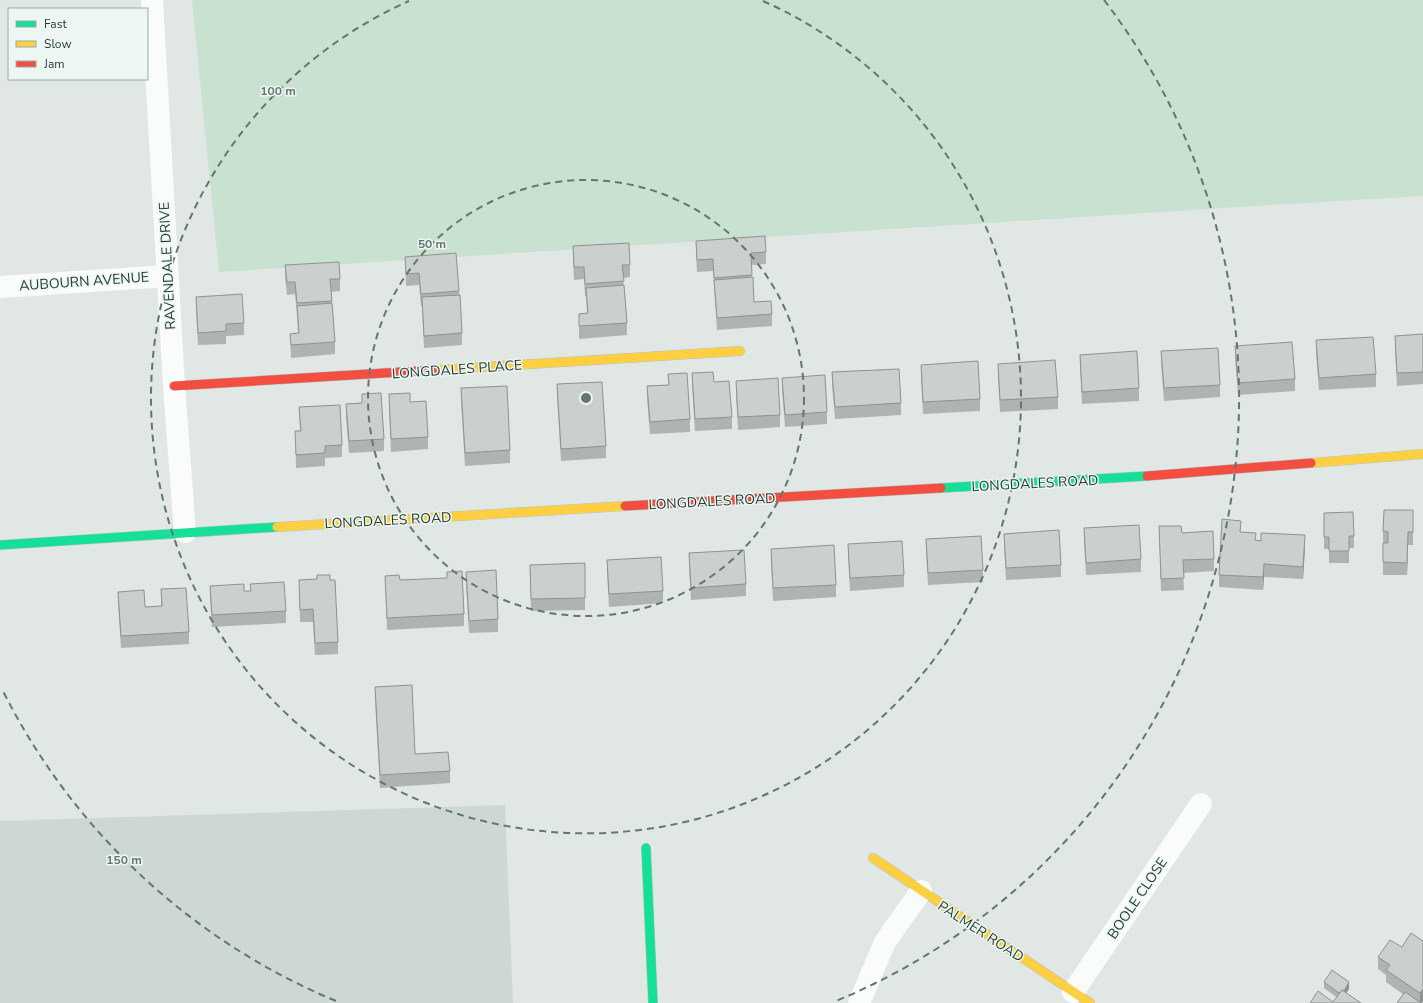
<svg xmlns="http://www.w3.org/2000/svg" width="1423" height="1003" font-family="'Nunito Sans',sans-serif">
<style>
.built{fill:#cdd8d4}
.green{fill:#c8e1d0}
.lines{fill:none;stroke-linecap:round;stroke-linejoin:round}
.fast-casing{stroke:#b9c4bf;stroke-width:10}
.slow-casing{stroke:#b9c4bf;stroke-width:10}
.jam-casing{stroke:#b9c4bf;stroke-width:10}
.street{stroke:#fafbfb;stroke-width:22}
.fast{stroke:#16e098;stroke-width:9}
.slow{stroke:#ffcf43;stroke-width:9}
.jam{stroke:#f24e42;stroke-width:9}
.wall{fill:#afb3b1}
.shaded-wall{fill:#8e9290}
.building{fill:#cbd0ce;stroke:#8e9290}
.ring{fill:none;stroke:#637670;stroke-width:2;stroke-dasharray:7 5}
.labels{text-anchor:middle;stroke-width:3;stroke-linejoin:round;paint-order:stroke}
.street-label{font-size:14px;fill:#1f3932;stroke:#edf6f2}
.centre{fill:#637670;stroke:#edf6f2;stroke-width:2}
.ring-label{font-size:12px;text-anchor:middle;font-weight:bold;fill:#637670;stroke:#edf6f2;stroke-width:3;stroke-linejoin:round;paint-order:stroke}
</style>
<rect width="100%" height="100%" fill="#e0e7e4"/>
<!-- built -->
<path class="built" d="M505,805L513,1003H0V821Z"/>
<!-- green -->
<path class="green" d="M192,0H1423V196L1254,206L219,272Z"/>
<g class="lines">
<!-- fast casing -->
<g class="fast-casing">
<g id="fast">
<path d="M941,488L1147,476"/>
<path d="M0,545L277,527"/>
<path d="M646,848L653,1003"/>
</g>
</g>
<!-- slow casing -->
<g class="slow-casing">
<g id="slow">
<path d="M434,370L740,351"/>
<path d="M1311,463L1423,454"/>
<path d="M277,527L625,506"/>
<path d="M873,858L1090,1003"/>
</g>
</g>
<!-- jam casing -->
<g class="jam-casing">
<g id="jam">
<path d="M174,386L434,370"/>
<path d="M1147,476L1311,463"/>
<path d="M625,506L941,488"/>
</g>
</g>
<!-- street -->
<g class="street">
<path d="M152,0L174,386L185,532"/>
<path d="M0,287L167,276"/>
<path d="M1073,992L1201,804"/>
<path d="M859,1003L885,942L921,891"/>
</g>
<!-- fast -->
<use href="#fast" class="fast"/>
<!-- slow -->
<use href="#slow" class="slow"/>
<!-- jam -->
<use href="#jam" class="jam"/>
</g>
<!-- wall -->
<g class="wall">
<path d="M696,241L766,252V264L751,265L752,277L754,302L772,314V326L717,330L713,271L697,272L696,253Z"/>
<path d="M573,246L630,265V277L623,278L627,323V335L579,339V314L587,313L586,296H585L584,279L574,280L573,259Z"/>
<path d="M405,257L459,291L462,333V345L424,348L422,306H421L419,285L406,286Z"/>
<path d="M285,265L340,279V291L331,292L335,342V354L291,358L290,334L298,333L297,315L295,294L287,295L285,277Z"/>
<path d="M196,297L244,323V335L226,336V344L198,345L196,310Z"/>
<path d="M1423,334V384L1397,386L1395,348V336Z"/>
<path d="M1316,340L1376,374V387L1319,390L1316,353Z"/>
<path d="M1235,346L1295,379V391L1238,395L1235,358Z"/>
<path d="M1161,351L1220,385V397L1164,401L1161,363Z"/>
<path d="M1080,355L1139,388V401L1082,404L1080,367Z"/>
<path d="M998,364L1058,397V409L1000,412L998,376Z"/>
<path d="M921,365L980,399V411L923,414L921,377Z"/>
<path d="M832,372L901,403V415L835,419L832,385Z"/>
<path d="M692,373L714,382L732,417V429L695,431L692,385Z"/>
<path d="M668,374L690,419V432L650,434L647,398V386L668,385Z"/>
<path d="M782,378L827,412V424L785,427L782,390Z"/>
<path d="M736,381L780,415V427L738,430L736,393Z"/>
<path d="M557,384L606,446V458L561,461L557,396Z"/>
<path d="M461,388L510,450V463L465,466L461,401Z"/>
<path d="M362,394L384,439V451L349,453L346,417V404L362,403Z"/>
<path d="M389,394L428,437V449L391,452L389,406Z"/>
<path d="M299,407L342,445V457L325,458V466L296,468L295,431H300Z"/>
<path d="M1324,513L1354,536V548H1349V563H1329V549H1324Z"/>
<path d="M1413,523V545H1408L1407,575H1383V531Z"/>
<path d="M1159,526L1182,533L1214,559V571L1183,573L1184,590L1161,591Z"/>
<path d="M1084,528L1141,559V572L1086,575L1084,541Z"/>
<path d="M1241,532L1256,540L1305,547L1303,579L1264,577L1263,590L1219,587V575Z"/>
<path d="M1004,534L1061,565V577L1006,580L1004,546Z"/>
<path d="M926,539L983,570V582L928,585L926,551Z"/>
<path d="M848,544L904,575V587L850,591L848,556Z"/>
<path d="M771,549L836,585V597L773,601L771,561Z"/>
<path d="M689,553L746,584V596L691,600L689,565Z"/>
<path d="M607,560L663,591V603L609,607L607,572Z"/>
<path d="M585,563V610L531,611L530,565Z"/>
<path d="M466,572L498,619V632L469,633L466,584Z"/>
<path d="M385,576L400,580L464,614V626L387,630Z"/>
<path d="M299,580H330L338,642V654L315,655L313,622H300Z"/>
<path d="M210,586L244,591L286,611V623L212,627L210,598Z"/>
<path d="M161,589L189,632V644L121,648L118,604V592L145,607L161,606Z"/>
<path d="M375,687L415,754L450,771V783L380,788L375,700Z"/>
<path d="M1411,933L1423,1001L1422,1003H1397L1403,994L1386,982V975L1378,969V957L1402,947Z"/>
<path d="M1324,982L1349,989L1336,997L1324,988Z"/>
</g>
<!-- shaded-wall -->
<g class="shaded-wall">
<path d="M1408,532V545L1407,575V563Z"/>
<path d="M1305,535V547L1303,579V567Z"/>
<path d="M1264,564V577L1263,590V577Z"/>
<path d="M1349,982V989L1341,1001V995Z"/>
<path d="M1423,989V1001L1422,1003H1420V993Z"/>
</g>
<!-- building -->
<g class="building">
<path d="M765,236L766,252L751,253L752,275L714,278L713,259L697,260L696,241Z"/>
<path d="M629,243L630,265H622L624,281L585,284L584,267H574L573,246Z"/>
<path d="M456,253L459,291L421,294L419,273L406,274L405,257Z"/>
<path d="M339,262L340,279H330L332,301L297,303L295,282H287L285,265Z"/>
<path d="M753,277L754,302L771,301L772,314L717,318L714,280Z"/>
<path d="M624,285L627,323L579,326V314L588,313L586,288Z"/>
<path d="M242,294L244,323L226,324V331L198,333L196,297Z"/>
<path d="M460,295L462,333L424,336L422,297Z"/>
<path d="M332,303L335,342L291,345L290,334L299,333L297,306Z"/>
<path d="M1423,334V372L1397,373L1395,336Z"/>
<path d="M1373,337L1376,374L1319,378L1316,340Z"/>
<path d="M1292,342L1295,379L1238,383L1235,346Z"/>
<path d="M1218,348L1220,385L1164,388L1161,351Z"/>
<path d="M1137,351L1139,388L1082,392L1080,355Z"/>
<path d="M1055,360L1058,397L1000,400L998,364Z"/>
<path d="M978,361L980,399L923,402L921,365Z"/>
<path d="M899,369L901,403L835,407L832,372Z"/>
<path d="M713,372L714,382L729,381L732,417L695,419L692,373Z"/>
<path d="M687,373L690,419L650,422L647,386L669,385L668,374Z"/>
<path d="M825,375L827,412L785,415L782,378Z"/>
<path d="M778,378L780,415L738,417L736,381Z"/>
<path d="M602,382L606,446L561,449L557,384Z"/>
<path d="M507,386L510,450L465,453L461,388Z"/>
<path d="M381,393L384,439L349,441L346,404L362,403V394Z"/>
<path d="M410,393V402L426,401L428,437L391,439L389,394Z"/>
<path d="M340,405L342,445L325,446V453L296,455L295,431H301L299,407Z"/>
<path d="M1384,510H1413V532H1408L1407,563L1383,562V543H1388V532L1383,531Z"/>
<path d="M1353,512L1354,536H1349V551H1329V537H1324V513Z"/>
<path d="M1222,519L1241,521L1240,532L1256,533L1255,540L1261,541V533L1305,535L1303,567L1264,564L1263,577L1219,575Z"/>
<path d="M1139,525L1141,559L1086,563L1084,528Z"/>
<path d="M1159,526H1181L1182,533L1213,531L1214,559L1183,560L1184,578L1161,579Z"/>
<path d="M1059,530L1061,565L1006,568L1004,534Z"/>
<path d="M981,536L983,570L928,573L926,539Z"/>
<path d="M902,541L904,575L850,578L848,544Z"/>
<path d="M834,545L836,585L773,588L771,549Z"/>
<path d="M744,550L746,584L691,588L689,553Z"/>
<path d="M661,557L663,591L609,594L607,560Z"/>
<path d="M585,563V598L531,599L530,565Z"/>
<path d="M496,570L498,619L469,621L466,572Z"/>
<path d="M462,571L464,614L387,618L385,576L399,575L400,580L447,578V572Z"/>
<path d="M317,575H330V580H335L338,642L315,643L313,609L300,610L299,580L317,579Z"/>
<path d="M284,582L286,611L212,615L210,586L244,584V591H251L250,584Z"/>
<path d="M186,588L189,632L121,636L118,592L144,590L145,607L162,606L161,589Z"/>
<path d="M412,685L415,754L448,752L450,771L380,775L375,687Z"/>
<path d="M1411,933L1423,941V989L1420,993L1386,970L1390,965L1378,957L1390,940L1402,947Z"/>
<path d="M1332,970L1349,982L1344,991L1342,990L1339,993L1324,982Z"/>
<path d="M1342,990L1361,1003H1310L1318,991L1333,1002Z"/>
<path d="M1405,992L1421,1003H1397Z"/>
</g>
<!-- distance rings -->
<g class="ring">
<circle cx="586" cy="398" r="218"/>
<path d="M763 1A435 435 0 1 1 409 1"/>
<path d="M336 1001A653 653 0 0 1 2 689M1104 0A653 653 0 0 1 836 1001"/>
</g>
<g class="labels">
<!-- street labels -->
<g class="street-label">
<text transform="translate(167 266) rotate(-93)" y="5">RAVENDALE DRIVE</text>
<text transform="translate(84 281) rotate(-4)" y="5">AUBOURN AVENUE</text>
<text transform="translate(457 369) rotate(-4)" y="5">LONGDALES PLACE</text>
<text transform="translate(1035 483) rotate(-3)" y="5">LONGDALES ROAD</text>
<text transform="translate(712 501) rotate(-3)" y="5">LONGDALES ROAD</text>
<text transform="translate(388 520) rotate(-3)" y="5">LONGDALES ROAD</text>
<text transform="translate(1137 898) rotate(-56)" y="5">BOOLE CLOSE</text>
<text transform="translate(981 931) rotate(33)" y="5">PALMER ROAD</text>
</g>
</g>
<circle cx="586" cy="398" r="6" class="centre"/>
<g class="ring-label">
<text x="278" y="95">100 m</text>
<text x="432" y="248">50 m</text>
<text x="124" y="864">150 m</text>
</g>
<!-- legend -->
<rect x="8" y="8" width="140" height="72" fill="#edf6f2" stroke="#9baaa5"/>
<rect x="16" y="21" width="20" height="6" fill="#16e098" stroke="#9baaa5"/>
<text x="44" y="28" font-size="12" fill="#1f3932">Fast</text>
<rect x="16" y="41" width="20" height="6" fill="#ffcf43" stroke="#9baaa5"/>
<text x="44" y="48" font-size="12" fill="#1f3932">Slow</text>
<rect x="16" y="61" width="20" height="6" fill="#f24e42" stroke="#9baaa5"/>
<text x="44" y="68" font-size="12" fill="#1f3932">Jam</text>
</svg>
